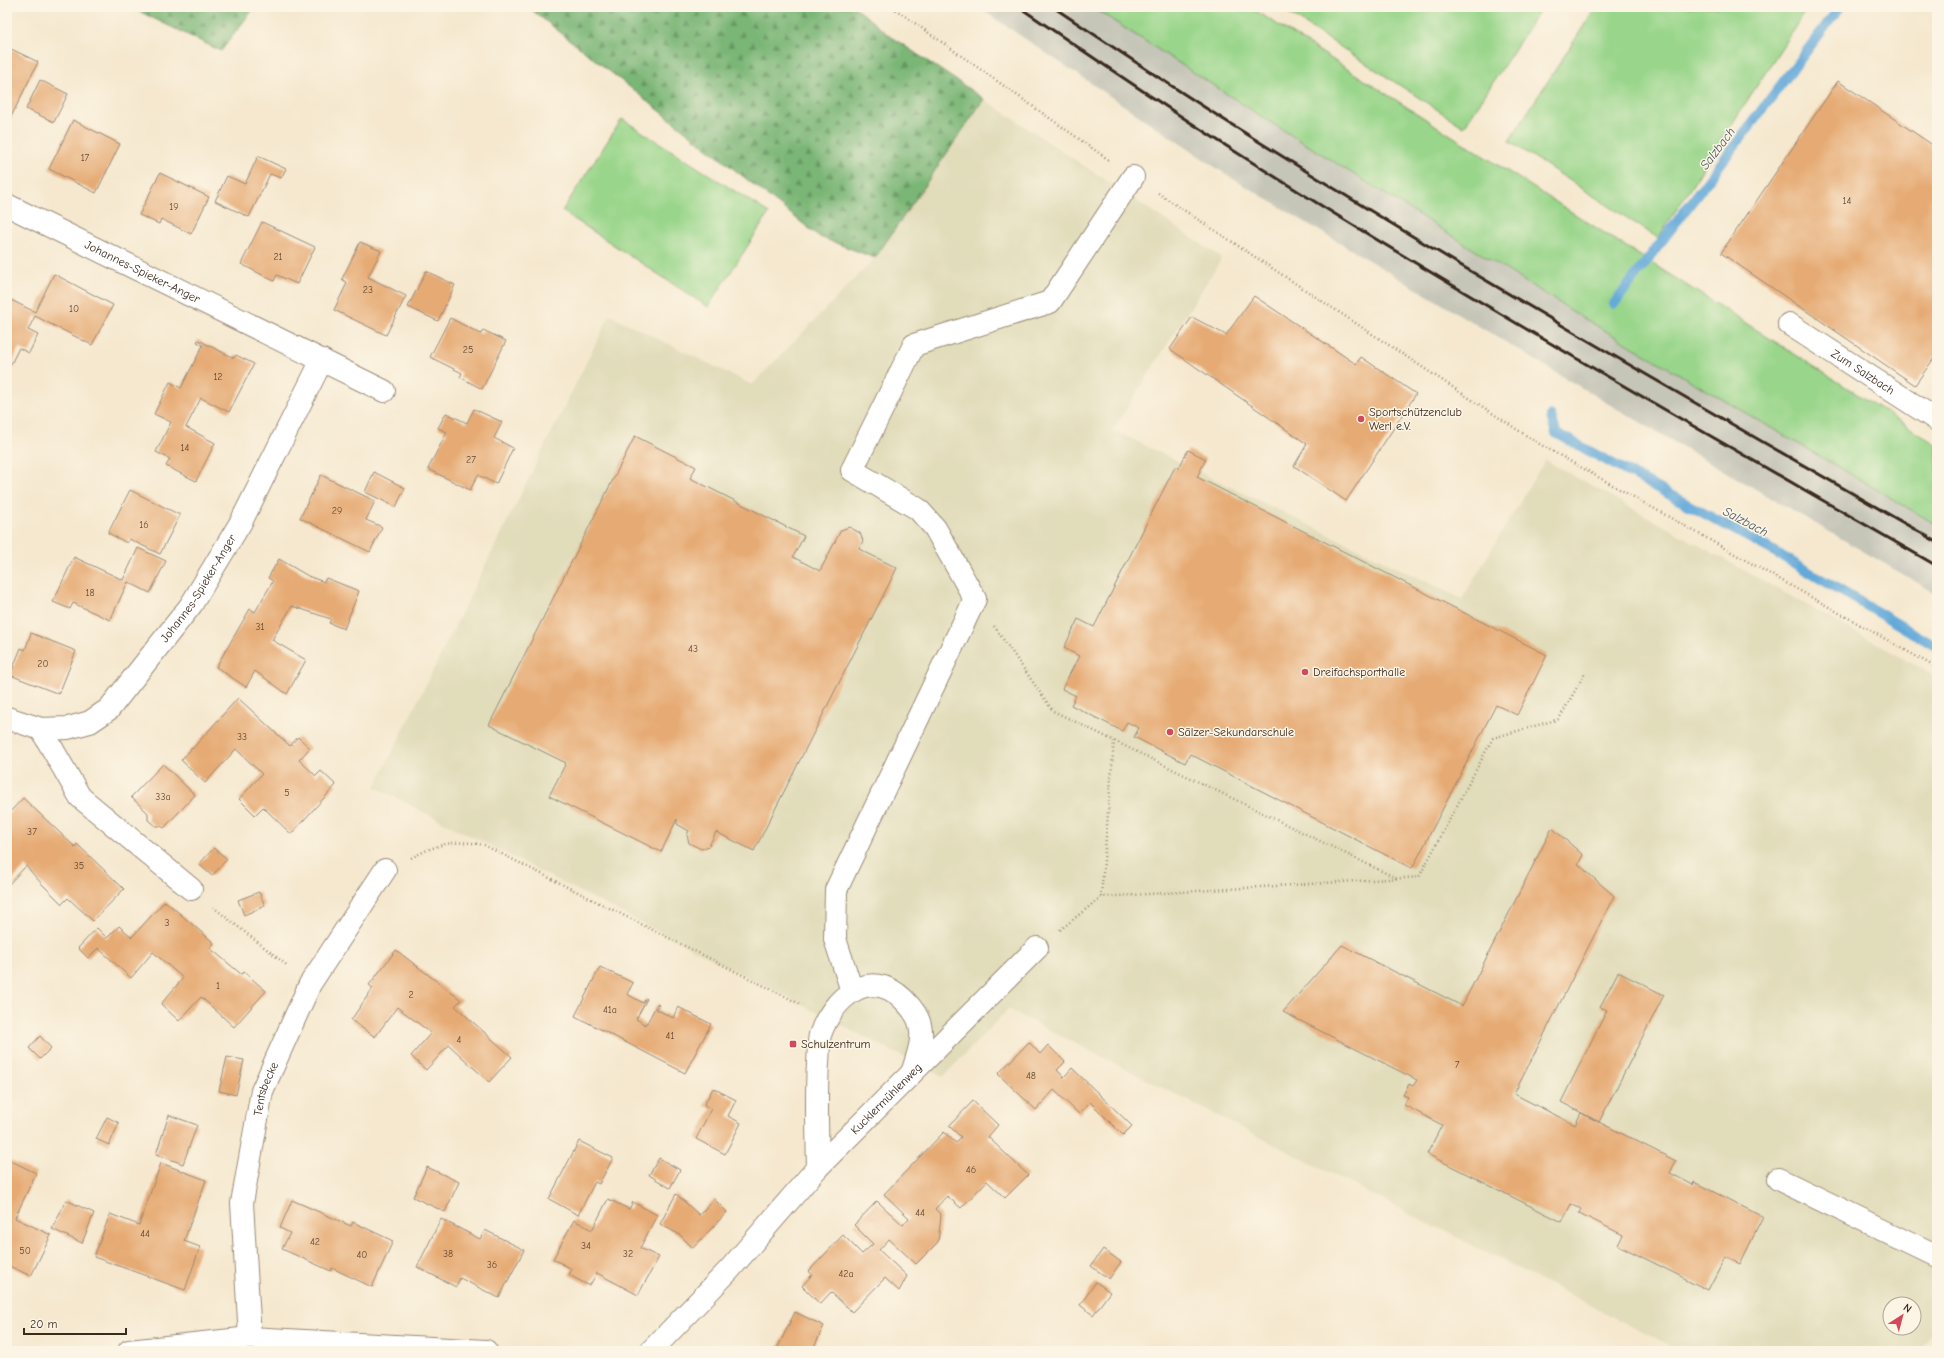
<svg xmlns="http://www.w3.org/2000/svg" width="1944" height="1358" font-family="'Comic Neue',sans-serif">
<style>
.built{fill:#e1dcba;fill-rule:evenodd}
.railway{fill:#c5c5b8}
.green{fill:#99d58a;stroke:#6a8054}
.forest{fill:url(#forest-firs);stroke:#5a704a}
.lines{fill:none;stroke-linecap:round;stroke-linejoin:round}
.stream{stroke:#63a9d9;stroke-width:10}
.building{fill:#e6ab74}
.minor-casing{stroke:#988976;stroke-width:24}
.path{stroke:#988976;stroke-width:2.5;stroke-dasharray:1 3;stroke-linecap:butt}
.minor{stroke:#fff;stroke-width:22}
.rail{stroke:#3b2a1e;stroke-width:3}
.poi-dot{fill:#d1495b;stroke:#fcf5e5;stroke-width:1.5}
.labels{text-anchor:middle;stroke-width:3;stroke-linejoin:round;paint-order:stroke}
.number-label{font-size:10px;fill:#664a34}
.street-label{font-size:12px;fill:#3b2a1e;stroke:#fcf5e5}
.poi-label{font-size:12px;fill:#3b2a1e;stroke:#fcf5e5;text-anchor:start}
.water-label{font-size:13px;font-style:italic;fill:#49565f;stroke:#fcf5e5}
</style>
<defs>
<pattern id="forest-firs" width="22" height="20" patternUnits="userSpaceOnUse"><rect width="22" height="20" fill="#7ab676"/><path d="M5 1l3.5 6h-7zM16 11l3.5 6h-7z" fill="#659460"/></pattern>
</defs>
<rect width="100%" height="100%" fill="#fcf5e5"/>
<filter id="ink" filterUnits="userSpaceOnUse"><feTurbulence type="fractalNoise" baseFrequency=".025" numOctaves="2"/><feDisplacementMap in="SourceGraphic" scale="8" xChannelSelector="R" yChannelSelector="G"/><feConvolveMatrix kernelMatrix="1 2 1 2 8 2 1 2 1" color-interpolation-filters="sRGB"/></filter>
<filter id="wash" filterUnits="userSpaceOnUse"><feTurbulence type="fractalNoise" baseFrequency=".012" numOctaves="4" result="noise"/><feDisplacementMap in="SourceGraphic" scale="16" xChannelSelector="R" yChannelSelector="G"/><feGaussianBlur stdDeviation="0.9" result="paint"/><feColorMatrix in="noise" values="0 0 0 0 0 0 0 0 0 0 0 0 0 0 0 0 0 1.4 0 .05"/><feComposite in="paint" operator="in"/></filter>
<g filter="url(#wash)">
<rect width="100%" height="100%" fill="#f5e8cf"/>
<!-- built -->
<path class="built" d="M984,99L1222,258L1113,430L1462,599L1545,460L1937,677V1325L1920,1351H1680L1008,1009L943,1077L375,787L610,315L752,385L875,258ZM1890,1304H1914V1328H1890Z"/>
<!-- railway -->
<path class="railway" d="M978,7H1092L1264,118L1580,316L1937,525V594L1607,403L1230,177Z"/>
<!-- green -->
<g class="green">
<path d="M1092,7H1250L1937,445V525L1580,316L1264,118Z"/>
<path d="M1279,7H1542L1464,127Z"/>
<path d="M1596,7H1808L1658,238L1509,141Z"/>
<path d="M622,119L769,213L708,307L562,211Z"/>
</g>
<!-- forest -->
<g class="forest">
<path d="M130,7H255L221,51Z"/>
<path d="M528,7H855L887,34L984,99L875,258L820,237Z"/>
</g>
<g class="lines">
<!-- stream -->
<g class="stream">
<path d="M1614,304L1840,7"/>
<path d="M1551,416L1556,433L1768,548L1937,647"/>
</g>
</g>
<g id="blocks">
<!-- building -->
<g class="building">
<path d="M7,47L38,62L11,117L7,115Z"/>
<path d="M40,80L68,94L54,122L26,109Z"/>
<path d="M1838,81L1937,148V354L1915,385L1721,253Z"/>
<path d="M73,120L120,144L96,193L49,169Z"/>
<path d="M258,156L286,169L281,178L270,174L249,217L215,201L227,176L245,184Z"/>
<path d="M160,173L209,197L191,234L161,219L159,224L139,215Z"/>
<path d="M262,222L315,247L297,284L277,275L274,281L241,264Z"/>
<path d="M360,242L381,251L368,277L406,296L386,335L334,310L347,283L342,279Z"/>
<path d="M426,271L455,285L438,321L408,307Z"/>
<path d="M54,274L113,305L92,345L35,316L28,330L38,335L29,353L19,348L7,372V298L35,312Z"/>
<path d="M1254,296L1356,364L1361,357L1416,394L1346,501L1294,466L1307,444L1170,349L1192,317L1226,335Z"/>
<path d="M450,318L481,334L483,330L506,341L482,389L460,377L462,373L430,357Z"/>
<path d="M198,340L234,358L236,355L254,364L229,412L201,398L186,427L215,443L196,481L166,466L170,459L156,452L171,422L154,414L170,382L181,388L203,345L197,342Z"/>
<path d="M474,409L502,422L494,438L513,448L496,484L478,475L470,490L428,469L447,432L438,428L446,413L467,423Z"/>
<path d="M635,436L696,467L690,478L804,536L793,557L820,571L841,530L849,527L860,533L863,541L859,549L897,568L754,851L716,832L709,846L701,849L689,843L687,835L689,831L677,824V819L661,852L549,796L566,763L489,725Z"/>
<path d="M1188,450L1206,459L1197,477L1547,655L1517,715L1496,705L1413,867L1411,868L1190,754L1185,763L1134,737L1139,728L1127,722L1122,731L1071,705L1076,696L1062,689L1079,656L1064,648L1078,619L1094,627L1175,467L1179,468Z"/>
<path d="M374,472L405,488L396,507L365,492Z"/>
<path d="M321,475L375,501L366,520L382,527L370,552L300,518Z"/>
<path d="M130,490L180,515L160,554L129,539L127,543L108,533Z"/>
<path d="M138,548L166,561L150,593L128,582L110,620L73,603L70,609L53,602L74,557L123,580Z"/>
<path d="M279,559L308,576L324,582L326,578L359,591L344,629L329,623L331,619L292,606L272,640L306,660L287,694L255,671L246,687L216,667L250,609L255,612L273,581L268,578Z"/>
<path d="M31,633L76,651L59,694L10,675L21,648L25,650Z"/>
<path d="M238,698L290,746L298,737L310,748L299,760L316,776L321,771L336,785L291,834L263,807L255,815L239,799L262,774L236,749L205,783L181,760L192,748V749Z"/>
<path d="M163,764L195,795L164,828L161,826H155L148,820V813L131,797Z"/>
<path d="M23,798L75,847L77,844L124,889L93,921L68,898L62,904L41,883L26,866L7,886V815Z"/>
<path d="M1552,828L1583,855L1578,864L1614,896L1514,1094L1575,1125L1581,1113L1676,1161L1670,1173L1693,1185L1694,1182L1763,1217L1740,1264L1725,1257L1708,1290L1618,1245L1623,1235L1579,1213L1581,1209L1571,1204L1562,1222L1427,1154L1442,1125L1404,1105L1408,1097L1403,1095L1409,1084L1413,1086L1417,1080L1283,1012L1342,945L1462,1006Z"/>
<path d="M214,848L227,859L212,876L199,864Z"/>
<path d="M259,892L265,906L244,915L238,900Z"/>
<path d="M165,901L214,943L210,948L241,974L244,972L266,991L234,1027L201,997L179,1021L161,1004L183,978L153,952L131,978L98,948L88,958L78,948L97,928L107,938L119,926L132,937Z"/>
<path d="M396,950L461,1000L455,1006L512,1057L489,1082L449,1045L426,1070L411,1056L431,1033L397,1007L375,1037L351,1020L373,988L369,985Z"/>
<path d="M600,967L633,983L627,994L643,1003L646,998L647,999L636,1019L646,1025L657,1004L659,1005L656,1009L673,1018L678,1007L711,1024L685,1073L575,1016Z"/>
<path d="M1618,972L1664,995L1599,1122L1561,1102L1607,1010L1600,1007Z"/>
<path d="M40,1036L51,1048L40,1059L29,1048Z"/>
<path d="M1029,1042L1040,1054L1048,1045L1065,1062L1057,1070L1064,1077L1072,1068L1132,1126L1123,1135L1090,1102L1079,1114L1054,1090L1036,1110L998,1074Z"/>
<path d="M227,1057L244,1060L236,1095L219,1091Z"/>
<path d="M713,1088L736,1100L728,1116L741,1123L725,1154L696,1139L711,1109L704,1105Z"/>
<path d="M973,1101L998,1125L988,1137L1028,1175L1005,1198L987,1181L961,1208L947,1196L935,1209L941,1215L938,1242L916,1264L889,1239L879,1250L907,1276L899,1291L885,1278L852,1312L831,1292L820,1304L802,1286L812,1275L809,1271L843,1235L862,1254L873,1244L854,1225L877,1201L903,1225L909,1218L884,1194L944,1132L956,1143L961,1137L949,1126Z"/>
<path d="M169,1115L197,1125L183,1164L156,1154Z"/>
<path d="M107,1117L119,1123L109,1145L96,1139Z"/>
<path d="M579,1141L613,1158L599,1184L595,1182L578,1215L549,1199Z"/>
<path d="M659,1158L680,1170L670,1188L649,1175Z"/>
<path d="M7,1159L36,1173L15,1218L51,1235L31,1276L7,1265Z"/>
<path d="M161,1163L206,1180L184,1241L200,1247L185,1290L94,1257L110,1214L139,1225Z"/>
<path d="M427,1167L459,1182L445,1212L413,1197Z"/>
<path d="M676,1194L699,1215L714,1199L727,1212L693,1248L680,1235L660,1224Z"/>
<path d="M608,1199L629,1209L633,1202L657,1215L640,1248L659,1257L638,1295L597,1273L590,1285H588L569,1275L572,1269L553,1259L574,1220L592,1230Z"/>
<path d="M66,1200L94,1213L82,1243L52,1229Z"/>
<path d="M292,1200L351,1226L353,1222L393,1241L372,1287L332,1268L331,1271L282,1249L290,1233L280,1228Z"/>
<path d="M441,1219L480,1239L485,1230L524,1250L499,1298L460,1278L456,1287L417,1267Z"/>
<path d="M1103,1249L1121,1262L1109,1279L1091,1266Z"/>
<path d="M1096,1282L1110,1292L1093,1315L1080,1305Z"/>
<path d="M795,1312L824,1326L812,1351H776Z"/>
</g>
</g>
</g>
<g filter="url(#ink)">
<use href="#blocks" fill-opacity="0" stroke="#988976" stroke-width="1"/>
<g class="lines">
<!-- minor casing -->
<g class="minor-casing">
<g id="minor">
<path id="s1" d="M7,205L384,391"/>
<path id="s2" d="M1789,324L1937,420"/>
<path id="s3" d="M7,718L41,729L68,728L90,722L109,709L191,605L241,522L322,360"/>
<path d="M41,729L80,797L191,889"/>
<path d="M852,991L835,939L836,890L975,599L935,528L918,509L852,470L914,345L1050,302L1133,177"/>
<path d="M818,1167C817,1132 816,1097 818,1063C819,1054 818,1043 820,1035C832,999 869,965 904,1000C911,1007 918,1016 920,1025C924,1040 917,1057 913,1070"/>
<path d="M1778,1179L1937,1256"/>
<path id="s4" d="M250,1338L242,1203L262,1091L310,984L385,870"/>
<path d="M129,1351L250,1338L486,1351"/>
<path id="s5" d="M651,1351L730,1269L818,1167L1037,948"/>
</g>
</g>
<!-- path -->
<g class="path">
<path d="M892,7L1109,160"/>
<path d="M1158,193L1536,442L1937,668"/>
<path d="M994,626L1053,711L1396,878"/>
<path d="M411,858C437,844 455,839 484,845L802,1005"/>
<path d="M1101,897L1114,741"/>
<path d="M213,907L288,966"/>
<path d="M1060,930L1101,897L1419,877L1493,738L1559,719L1585,673"/>
</g>
<!-- minor -->
<use href="#minor" class="minor"/>
<!-- rail -->
<g class="rail">
<path d="M1019,7C1092,57 1165,107 1239,154C1467,299 1703,431 1937,566"/>
<path d="M1053,7C1119,51 1185,96 1253,138C1477,279 1707,410 1937,542"/>
</g>
</g>
</g>
<!-- markers -->
<g class="poi-dot">
<circle cx="1361" cy="419" r="4"/>
<circle cx="1305" cy="672" r="4"/>
<circle cx="1170" cy="732" r="4"/>
<rect x="789" y="1040" width="8" height="8" rx="2"/>
</g>
<g class="labels">
<!-- number labels -->
<g class="number-label">
<text x="85" y="161">17</text>
<text x="1847" y="204">14</text>
<text x="174" y="210">19</text>
<text x="278" y="260">21</text>
<text x="368" y="293">23</text>
<text x="74" y="312">10</text>
<text x="468" y="353">25</text>
<text x="218" y="380">12</text>
<text x="185" y="451">14</text>
<text x="471" y="463">27</text>
<text x="337" y="514">29</text>
<text x="144" y="528">16</text>
<text x="90" y="596">18</text>
<text x="260" y="630">31</text>
<text x="693" y="652">43</text>
<text x="43" y="667">20</text>
<text x="242" y="740">33</text>
<text x="287" y="796">5</text>
<text x="163" y="800">33a</text>
<text x="32" y="835">37</text>
<text x="79" y="869">35</text>
<text x="167" y="926">3</text>
<text x="218" y="989">1</text>
<text x="411" y="998">2</text>
<text x="610" y="1013">41a</text>
<text x="670" y="1039">41</text>
<text x="459" y="1043">4</text>
<text x="1457" y="1068">7</text>
<text x="1031" y="1079">48</text>
<text x="971" y="1173">46</text>
<text x="920" y="1216">44</text>
<text x="145" y="1237">44</text>
<text x="315" y="1245">42</text>
<text x="586" y="1249">34</text>
<text x="25" y="1254">50</text>
<text x="448" y="1257">38</text>
<text x="628" y="1257">32</text>
<text x="362" y="1258">40</text>
<text x="492" y="1268">36</text>
<text x="846" y="1277">42a</text>
</g>
<!-- street labels -->
<g class="street-label">
<text dy="4" stroke="none"><textPath href="#s1" startOffset="151">Johannes-Spieker-Anger</textPath></text>
<text dy="4" stroke="none"><textPath href="#s2" startOffset="88">Zum Salzbach</textPath></text>
<text dy="4" stroke="none"><textPath href="#s3" startOffset="259">Johannes-Spieker-Anger</textPath></text>
<text dy="4" stroke="none"><textPath href="#s4" startOffset="252">Tentsbecke</textPath></text>
<text dy="4" stroke="none"><textPath href="#s5" startOffset="345">Kucklermühlenweg</textPath></text>
</g>
<!-- poi labels -->
<g class="poi-label">
<text x="1369" y="416">Sportschützenclub<tspan x="1369" dy="14">Werl e.V.</tspan></text>
<text x="1313" y="676">Dreifachsporthalle</text>
<text x="1178" y="736">Sälzer-Sekundarschule</text>
<text x="801" y="1048">Schulzentrum</text>
</g>
<!-- water labels -->
<g class="water-label">
<text transform="translate(1717 148) rotate(-53)" y="5">Salzbach</text>
<text transform="translate(1746 521) rotate(28)" y="5">Salzbach</text>
</g>
</g>
<!-- margin -->
<rect width="1944" height="1358" fill="none" stroke="#fcf5e5" stroke-width="24"/>
<!-- north arrow -->
<g transform="translate(1902 1316) rotate(36)"><circle r="19" fill="#fcf5e5" stroke="#afa495"/>
<path d="M0-3L7 15L0 10L-7 15Z" fill="#d1495b"/>
<text y="-6" font-size="11" font-weight="bold" text-anchor="middle" fill="#3b2a1e">N</text>
</g>
<!-- scale -->
<path d="M24 1328v6h102v-6" fill="none" stroke="#3b2a1e" stroke-width="2"/>
<text x="30" y="1328" font-size="12" fill="#3b2a1e" stroke="#fcf5e5" stroke-width="3" paint-order="stroke">20 m</text>
</svg>
